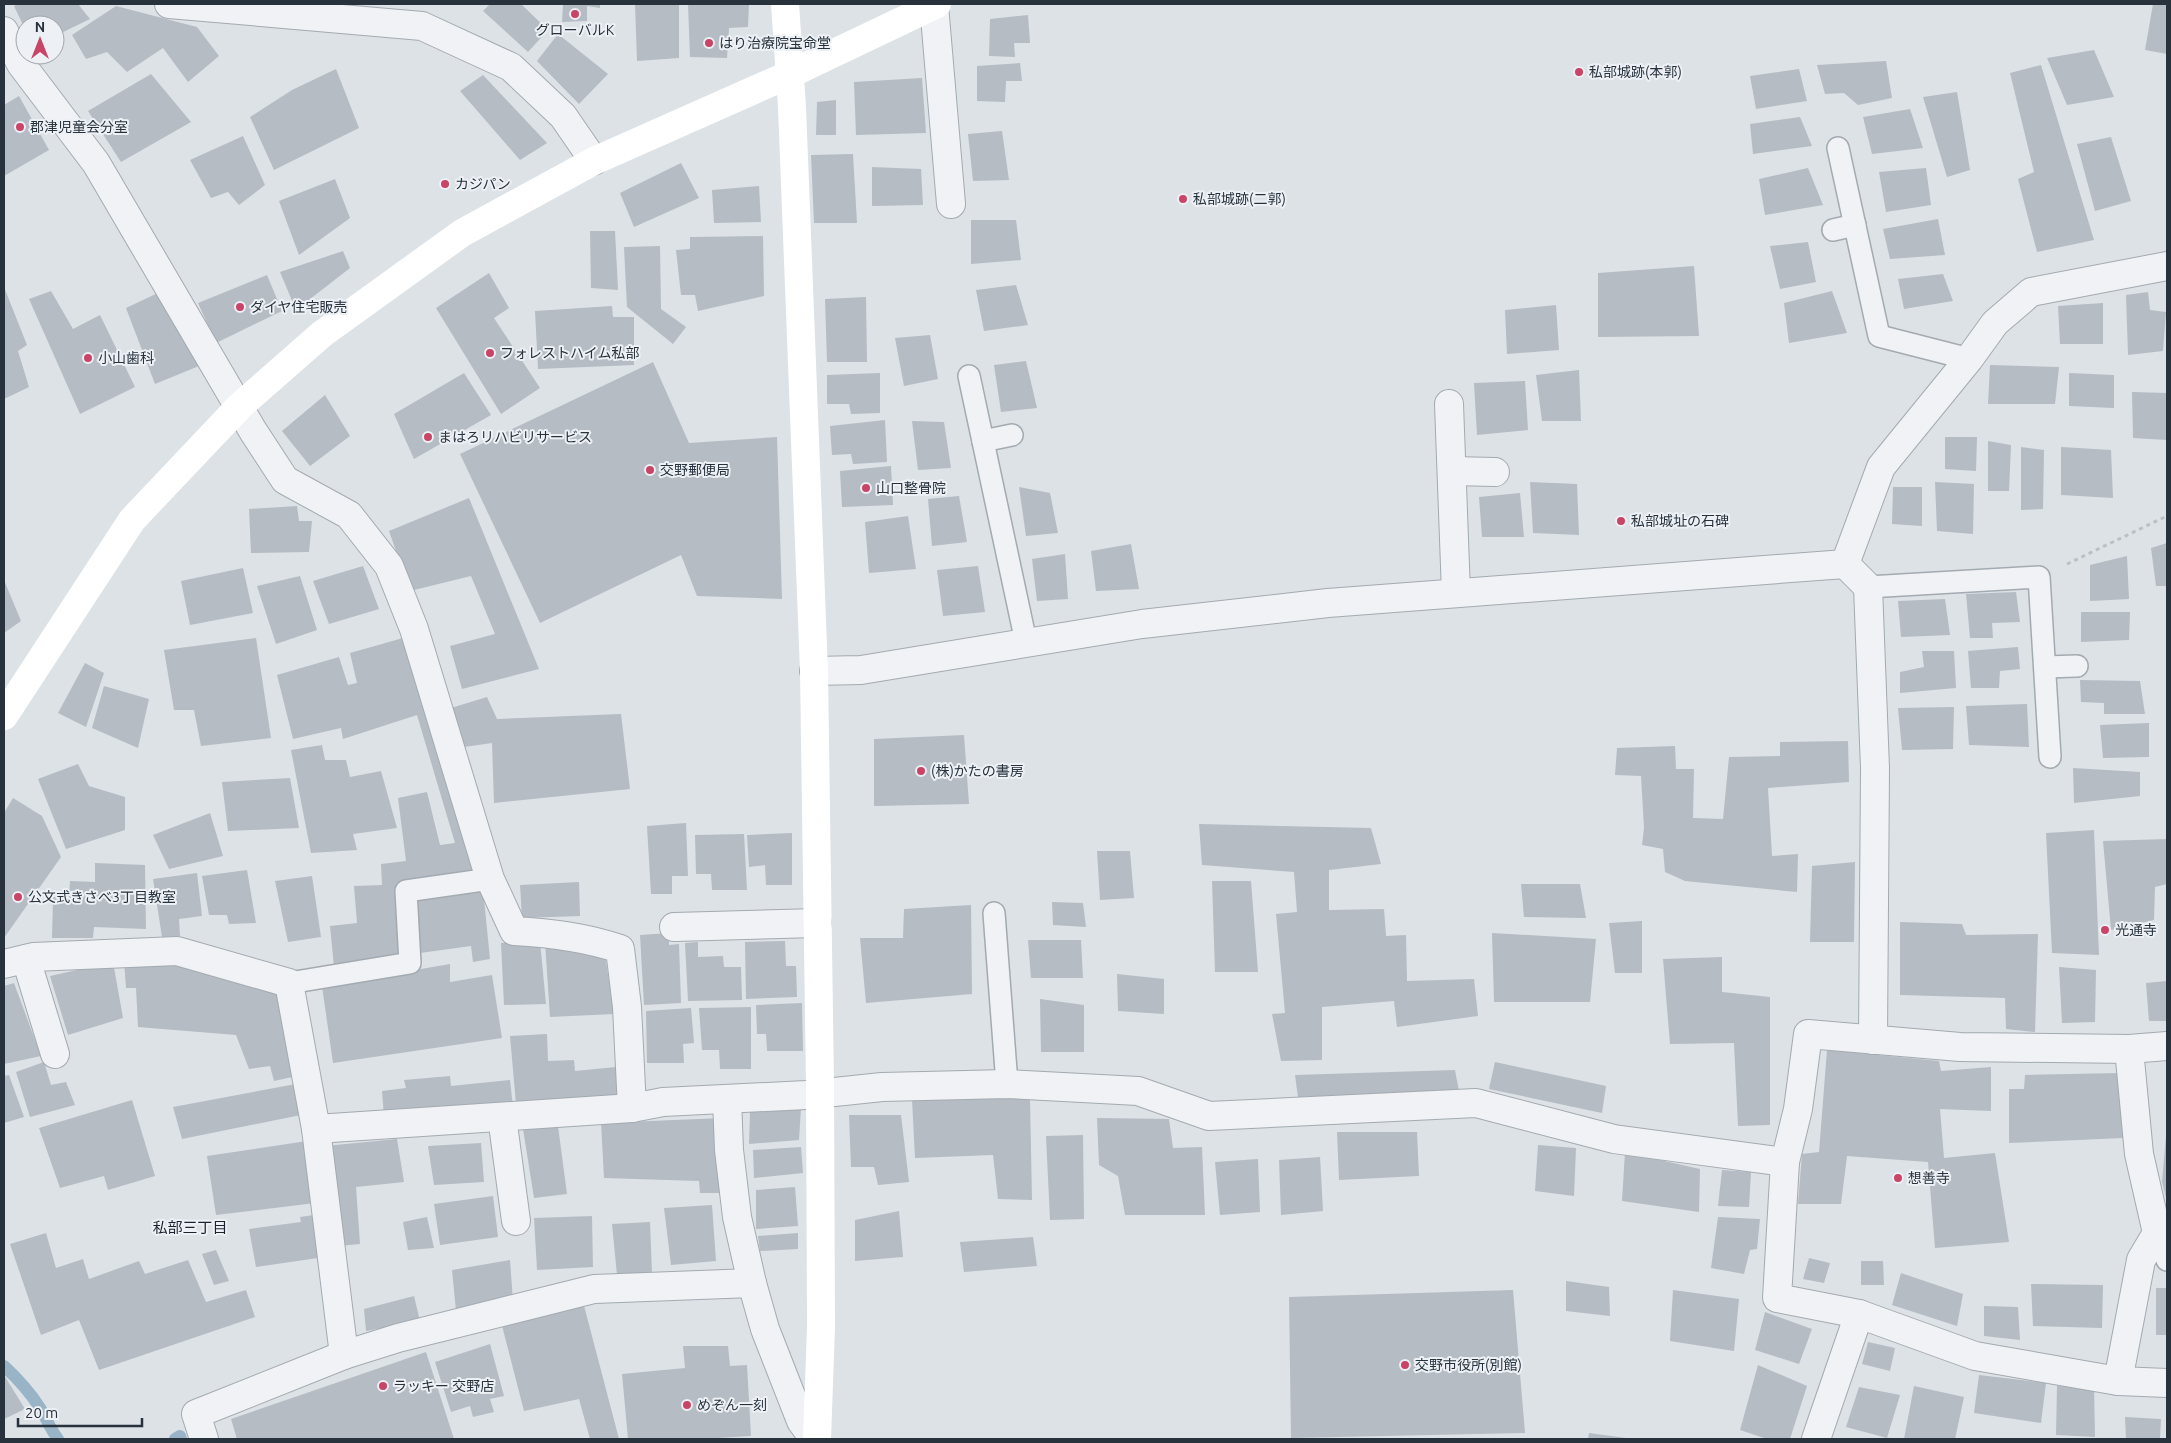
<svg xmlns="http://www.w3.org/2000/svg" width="2171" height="1443" font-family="Ubuntu,'Noto Sans JP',sans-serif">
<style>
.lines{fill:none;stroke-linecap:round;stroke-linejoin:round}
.stream{stroke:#99b4c6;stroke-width:12}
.building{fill:#b5bcc3}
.lane-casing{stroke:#a3aab1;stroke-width:24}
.street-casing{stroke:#a3aab1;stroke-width:30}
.path{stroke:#bcc0c5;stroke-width:3;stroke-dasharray:4 4;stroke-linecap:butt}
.lane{stroke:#f0f2f5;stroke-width:21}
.street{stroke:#f0f2f5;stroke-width:28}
.secondary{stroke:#fff;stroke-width:28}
.poi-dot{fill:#c94568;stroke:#edf1f5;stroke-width:2}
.labels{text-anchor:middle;stroke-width:4;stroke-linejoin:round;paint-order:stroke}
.poi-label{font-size:14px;fill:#27323d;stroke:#edf1f5;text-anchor:start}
.neighbourhood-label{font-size:15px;fill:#1a232e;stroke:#edf1f5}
</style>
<rect width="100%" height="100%" fill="#dde2e7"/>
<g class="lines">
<!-- stream -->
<g class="stream">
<path d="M4,1366C18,1379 30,1392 40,1408C47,1419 50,1429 58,1439"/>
<path d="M175,1439L180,1436L181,1439"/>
</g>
</g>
<!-- building -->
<g class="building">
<path d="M18,4H78L90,19L55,36V25H25V29L14,6Z"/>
<path d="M490,4H521L548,30L528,52L483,11Z"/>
<path d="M563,4H600V8L587,6V21L562,22Z"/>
<path d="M635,4H679V58L637,61Z"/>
<path d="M688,4H749L748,27L729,28L727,58L690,57Z"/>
<path d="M2153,4H2167V54L2145,50Z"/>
<path d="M116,6L197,27L219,56L188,82L163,48L127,72L107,52L86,59L72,35Z"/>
<path d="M1028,15L1030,43H1014L1015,57L989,56L990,19Z"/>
<path d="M558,34L608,74L579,104L537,61Z"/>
<path d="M2094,50L2114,97L2067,105L2047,58Z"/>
<path d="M1886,61L1892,98L1858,105L1844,93L1825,94L1817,65Z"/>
<path d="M1020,63L1022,81H1006L1005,102L977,101V66Z"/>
<path d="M2041,65L2094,240L2037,252L2018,179L2034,172L2010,73Z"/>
<path d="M336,69L359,128L274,170L250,117L292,90Z"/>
<path d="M1799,69L1807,101L1756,109L1750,76Z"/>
<path d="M151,74L191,122L121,162L88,111Z"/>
<path d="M483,75L547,143L520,160L460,91Z"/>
<path d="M922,78L926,133L856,135L854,82Z"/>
<path d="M1957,92L1970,170L1947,177L1923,97Z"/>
<path d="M19,96L49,150L4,176V105Z"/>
<path d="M836,100V135H816L817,102Z"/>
<path d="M1910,109L1923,148L1872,154L1863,117Z"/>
<path d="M1800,117L1812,146L1753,154L1750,124Z"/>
<path d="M1002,131L1009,180L973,181L968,134Z"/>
<path d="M243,136L265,185L239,205L228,192L211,198L190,160Z"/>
<path d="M2111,137L2131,201L2095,211L2077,144Z"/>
<path d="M853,154L857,223H814L811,155Z"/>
<path d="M681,163L699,198L634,227L620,193Z"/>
<path d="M872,167L921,169L923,205L872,206Z"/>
<path d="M1808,168L1823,205L1765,215L1759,179Z"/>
<path d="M1926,168L1931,205L1886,212L1879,172Z"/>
<path d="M335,179L350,218L299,255L279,201Z"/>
<path d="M759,186L761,222L714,223L712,190Z"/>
<path d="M1938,219L1945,255L1890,259L1883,229Z"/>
<path d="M971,220H1016L1021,260L971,264Z"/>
<path d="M590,231H615L618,290L591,288Z"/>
<path d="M763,236L764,296L698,311L695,295H681L676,250L690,249V237Z"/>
<path d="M1808,242L1816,282L1780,289L1770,246Z"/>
<path d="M660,246L661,309L686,327L673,344L627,307L624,247Z"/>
<path d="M343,251L350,268L296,310L280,272Z"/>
<path d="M1694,266L1699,336L1598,337V273Z"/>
<path d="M489,273L509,308L494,318L540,388L501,414L436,308Z"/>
<path d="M1943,274L1953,301L1904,309L1898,279Z"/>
<path d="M267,275L282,311L216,343L198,303Z"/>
<path d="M1016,285L1028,325L984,331L976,290Z"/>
<path d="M4,287L27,345L18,351L29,387L4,399Z"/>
<path d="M51,291L73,329L100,315L135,387L80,414L29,299Z"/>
<path d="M1832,291L1847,333L1789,343L1784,303Z"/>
<path d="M160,292L199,366L155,384L126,308Z"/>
<path d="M2148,292L2150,310L2166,312L2163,351L2128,355L2126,295Z"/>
<path d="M866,297L867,362H827L825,299Z"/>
<path d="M2103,303V344H2060L2058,306Z"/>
<path d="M1556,305L1559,350L1507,354L1505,310Z"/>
<path d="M612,306L613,317H634V365L538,369L535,311Z"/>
<path d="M930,335L938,379L904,386L895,338Z"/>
<path d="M1026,361L1037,408L1001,412L994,365Z"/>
<path d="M653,362L689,443L777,437L782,599L697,596L681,555L540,623L460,454Z"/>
<path d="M1990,365L2059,367L2055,404H1988Z"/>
<path d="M1579,370L1581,421H1542L1536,375Z"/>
<path d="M464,373L491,415L414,459L394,414Z"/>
<path d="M880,373V413L851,414L849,404H827V375Z"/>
<path d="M2069,373L2114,375V408L2069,406Z"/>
<path d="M1525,381L1528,430L1477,435L1474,383Z"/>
<path d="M2132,392L2167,393V440L2133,438Z"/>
<path d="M325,395L350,436L310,466L282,431Z"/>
<path d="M885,420L887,462L853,464L851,454L832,455L830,426Z"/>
<path d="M912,421L944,422L951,468L918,470Z"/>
<path d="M1945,437H1977L1976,471L1945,469Z"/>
<path d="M1988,441L2011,445L2009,491H1988Z"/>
<path d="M2021,447L2044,450L2043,509L2021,510Z"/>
<path d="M2061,447L2111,450L2113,498L2061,495Z"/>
<path d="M891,466L893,505L842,507L840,471Z"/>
<path d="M1530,482L1577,484L1579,535L1533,533Z"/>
<path d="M1935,482L1974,484L1973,534L1937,531Z"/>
<path d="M1019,487L1050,493L1058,533L1026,536Z"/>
<path d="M1893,487H1922V526L1892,524Z"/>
<path d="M1520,493L1524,537H1482L1479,497Z"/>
<path d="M959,496L967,542L932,546L928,499Z"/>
<path d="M469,498L539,669L462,689L450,646L495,634L471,576L410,591L389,531Z"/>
<path d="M297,506L299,521H312L309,552L251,553L249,509Z"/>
<path d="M908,516L916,569L869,573L865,522Z"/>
<path d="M2167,543V586H2156L2151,548Z"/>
<path d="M1131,544L1139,589L1096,591L1091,551Z"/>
<path d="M1065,554L1068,599L1037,601L1032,559Z"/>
<path d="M2127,556L2129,599L2090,601V565Z"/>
<path d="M363,566L379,609L329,624L313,581Z"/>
<path d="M978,566L985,612L943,616L937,570Z"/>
<path d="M243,568L253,613L190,625L181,581Z"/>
<path d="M300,576L317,630L276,644L257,586Z"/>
<path d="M4,580L21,621L4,633Z"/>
<path d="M2016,592L2020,622L1992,623L1993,638H1970L1966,594Z"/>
<path d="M1945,599L1950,635L1901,637L1898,601Z"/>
<path d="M2081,612H2130L2129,640L2081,642Z"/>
<path d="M410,636L485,875L401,887L403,957L334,967L330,926L357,923L354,886L382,885L381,864L406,861L398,798L427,792L440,845L455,843L417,715L343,739L341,728L293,739L277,675L339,657L348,685L357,683L350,653Z"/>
<path d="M256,638L271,738L201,746L194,710H174L164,650Z"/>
<path d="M2018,647L2020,669L2000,671L1999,688H1971L1968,651Z"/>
<path d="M1922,651H1954L1956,688L1900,693V672L1924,667Z"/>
<path d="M85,663L104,673L86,727L58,713Z"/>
<path d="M2080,680L2140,681L2145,714H2104V703L2081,702Z"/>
<path d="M104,686L149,699L138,748L92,728Z"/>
<path d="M487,697L497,719L621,714L630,789L494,803L492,743L464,747L451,708Z"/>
<path d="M2027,704L2029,747L1969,745L1966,706Z"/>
<path d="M1954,707L1953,749L1902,750L1898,708Z"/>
<path d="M2149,723V757L2103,758L2100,725Z"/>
<path d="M964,735L969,804L874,806V739Z"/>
<path d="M1848,741L1849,782L1768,788L1772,856L1798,854L1797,892L1685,881L1665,872L1663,849L1642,845L1644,828L1641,776L1615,775L1617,748L1675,746L1676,769H1694L1693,818L1723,819L1729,757L1780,756V742Z"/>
<path d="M322,745L325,760H346L350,777L381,771L397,828L353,834L357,850L311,853L291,750Z"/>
<path d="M78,764L89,786L125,797V830L66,849L38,779Z"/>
<path d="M2073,768L2140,772V796L2074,803Z"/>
<path d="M290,778L299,828L228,831L222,782Z"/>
<path d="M13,798L42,816L61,857L4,938V813Z"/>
<path d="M210,813L223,856L169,869L153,835Z"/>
<path d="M686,823L688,876H672V894H651L647,826Z"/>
<path d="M1199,824L1371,828L1381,864L1329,870V910L1384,909L1386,936L1406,935L1407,981L1474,979L1478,1016L1397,1027L1394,1001L1322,1007V1060L1281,1061L1272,1014L1285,1013L1276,914L1297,912L1294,872L1202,865Z"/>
<path d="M2094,830L2099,955L2052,953L2046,833Z"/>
<path d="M792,833V885H766L765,865L749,867L747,835Z"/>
<path d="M744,834L747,890H712L711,874H696L695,835Z"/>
<path d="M2167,839V884L2155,887L2154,920L2111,930L2103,841Z"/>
<path d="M1097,851H1130L1134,898L1100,900Z"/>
<path d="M1855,862L1854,942H1810L1812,866Z"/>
<path d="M95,863L145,865L146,929L94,927L93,938H52L53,897L69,898L70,881L95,882Z"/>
<path d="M247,870L256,923L229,924L227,915H209L202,876Z"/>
<path d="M197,873L202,916L179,919L180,936L162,937L153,879Z"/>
<path d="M312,876L321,937L288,942L275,881Z"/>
<path d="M1212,881H1251L1258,972H1215Z"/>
<path d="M579,882L580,916L522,918L520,885Z"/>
<path d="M1521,884H1580L1586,918L1524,917Z"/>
<path d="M483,889L490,959L473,962L471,946L420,953L413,897Z"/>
<path d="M1052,902L1083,903L1086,927L1053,925Z"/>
<path d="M971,905L972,994L866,1003L860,938H903L904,909Z"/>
<path d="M1642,921V973H1615L1609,923Z"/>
<path d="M1900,922L1962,924L1966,935L2038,934L2035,1032L2006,1029L2005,998L1900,995Z"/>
<path d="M669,933V945L679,944L681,1003L644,1005L640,935Z"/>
<path d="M1492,933L1596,939L1590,1002H1494Z"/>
<path d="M1028,940H1081L1083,978H1031Z"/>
<path d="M540,941L546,1004L504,1005L501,943Z"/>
<path d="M785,941L786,966H796L797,997L746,999L745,942Z"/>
<path d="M545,942L605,955L614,1014L550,1017Z"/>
<path d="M698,942V957L723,956L724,967H741L742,1000L688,1001L685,943Z"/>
<path d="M1722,957V992L1770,997V1125L1738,1126L1734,1043L1670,1044L1663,959Z"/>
<path d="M124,961L219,967L271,985L284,1010L297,1076L274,1081L270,1066L249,1069L236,1035L138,1027L136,988H126Z"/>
<path d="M113,962L123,1018L68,1035L50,976Z"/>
<path d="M450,964V982L492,975L502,1038L333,1063L322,986Z"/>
<path d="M2059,967L2096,970L2095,1022L2062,1023Z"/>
<path d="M1117,974L1164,979V1014L1118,1011Z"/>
<path d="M2167,981V1021H2149L2146,983Z"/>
<path d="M14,983L41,1056L4,1064V986Z"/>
<path d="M1040,999L1084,1005V1052H1041Z"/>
<path d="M802,1003L803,1051H767L766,1034H757L756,1005Z"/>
<path d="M751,1007V1069H720L719,1050H702L699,1008Z"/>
<path d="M691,1008L694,1043L683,1044L684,1063H647L646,1011Z"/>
<path d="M547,1034L548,1061L574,1060L575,1071L616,1067L617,1102L516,1104L510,1036Z"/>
<path d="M1827,1050L1939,1061L1941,1071L1991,1067V1111L1940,1109L1944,1158L1995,1153L2009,1242L1935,1248L1928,1162L1847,1156L1841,1204H1798L1802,1154L1819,1152Z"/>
<path d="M44,1062L51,1085L66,1082L75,1105L30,1117L16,1072Z"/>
<path d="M1495,1062L1606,1086L1602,1113L1489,1089Z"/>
<path d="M1455,1070L1459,1091L1298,1097L1295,1075Z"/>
<path d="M2121,1073L2123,1138L2009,1143V1089H2024L2025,1075Z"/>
<path d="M9,1075L24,1117L4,1123V1076Z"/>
<path d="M450,1076L451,1086L510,1080L513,1107L384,1117L382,1091L406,1088L404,1080Z"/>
<path d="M296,1084L301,1115L182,1139L173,1107Z"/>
<path d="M912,1099H1030L1032,1200L998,1199L993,1155L915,1158Z"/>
<path d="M132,1100L155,1176L108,1190L104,1176L60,1188L39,1128Z"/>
<path d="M801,1108L799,1140L749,1144L750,1111Z"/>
<path d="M849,1115H901L909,1182L878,1185L874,1167H851Z"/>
<path d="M723,1118L726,1193H700L699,1181L604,1178L601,1123Z"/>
<path d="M1097,1118L1169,1119L1173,1148L1202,1147L1205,1215H1125L1118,1176L1099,1165Z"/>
<path d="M558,1126L567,1194L534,1198L523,1129Z"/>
<path d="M1337,1132H1417L1419,1176L1339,1180Z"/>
<path d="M1083,1135L1084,1219L1050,1220L1046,1136Z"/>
<path d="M2166,1136H2167V1201L2162,1182Z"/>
<path d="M397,1139L404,1182L356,1187L360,1244L338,1246L325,1146Z"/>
<path d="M307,1141L315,1203L216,1215L207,1156Z"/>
<path d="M481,1143L484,1182L434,1185L428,1146Z"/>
<path d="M1538,1145L1576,1148L1574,1196L1535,1191Z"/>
<path d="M801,1147L803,1173L754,1178L753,1150Z"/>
<path d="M1625,1152L1700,1169L1699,1212L1622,1201Z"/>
<path d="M1320,1157L1323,1211L1281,1215L1279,1160Z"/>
<path d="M1258,1159L1260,1212L1220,1215L1215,1162Z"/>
<path d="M1722,1170L1751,1172L1749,1207L1718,1206Z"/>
<path d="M795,1187L798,1226L756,1229V1190Z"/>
<path d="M493,1196L498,1237L440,1245L434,1204Z"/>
<path d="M712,1205L716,1261L671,1265L664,1208Z"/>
<path d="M899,1211L903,1257L855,1261V1220Z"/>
<path d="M321,1214L325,1257L256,1267L249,1229L301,1222L300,1217Z"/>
<path d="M592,1216L593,1267L537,1270L534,1218Z"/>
<path d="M427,1217L434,1248L408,1250L403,1222Z"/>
<path d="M1718,1217L1760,1219L1757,1249L1750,1250L1744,1274L1711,1268Z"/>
<path d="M650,1222L652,1274L617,1275L612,1224Z"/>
<path d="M46,1233L56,1268L83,1259L89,1279L139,1261L145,1274L188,1260L206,1302L246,1290L255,1317L99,1370L79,1320L41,1335L10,1244Z"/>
<path d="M798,1233V1249L760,1251L758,1236Z"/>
<path d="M1033,1237L1037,1266L964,1272L960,1242Z"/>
<path d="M216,1250L229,1281L214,1285L202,1254Z"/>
<path d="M1809,1258L1830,1263L1824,1283L1803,1279Z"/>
<path d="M510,1260L513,1301L456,1311L452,1270Z"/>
<path d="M1861,1261H1883L1884,1285H1861Z"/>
<path d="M1901,1273L1963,1294L1957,1326L1892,1305Z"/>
<path d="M1566,1281L1609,1287L1610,1316L1566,1311Z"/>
<path d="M2031,1284L2103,1285L2102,1328L2033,1326Z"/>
<rect x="2156" y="1288" width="11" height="47"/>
<path d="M1513,1290L1525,1433L1291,1438L1289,1297Z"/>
<path d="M1673,1290L1739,1299L1734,1351L1670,1341Z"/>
<path d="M414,1296L420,1321L366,1331L364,1309Z"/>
<path d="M582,1298L619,1439H590L579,1399L524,1411L500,1318Z"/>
<path d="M1984,1306L2018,1307L2020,1340L1984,1336Z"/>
<path d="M1765,1312L1812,1329L1799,1364L1755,1350Z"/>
<path d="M1868,1342L1895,1348L1890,1371L1862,1364Z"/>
<path d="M490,1344L504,1396L490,1399L494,1412L473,1417L470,1406L451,1412L435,1362Z"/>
<path d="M683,1346H728L730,1366L747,1365L751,1436L702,1439H628L622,1374L685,1368Z"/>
<path d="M426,1352L454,1439H237L231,1419Z"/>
<path d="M1758,1365L1807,1386L1790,1439H1767L1740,1430Z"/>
<path d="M4,1375L25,1409L4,1419Z"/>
<path d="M1979,1375L2046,1383L2041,1423L1974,1413Z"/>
<path d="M1914,1386L1964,1397L1955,1439H1904Z"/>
<path d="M2057,1386L2094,1387L2095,1437L2056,1435Z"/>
<path d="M1859,1387L1900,1395L1887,1438L1846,1427Z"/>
<path d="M2125,1417L2161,1419L2160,1439H2126Z"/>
<path d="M1589,1433L1626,1438L1625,1439H1588Z"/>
</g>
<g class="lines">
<!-- lane casing -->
<g class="lane-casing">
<g id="lane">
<path d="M1838,148L1879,336L1969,359"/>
<path d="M1833,230L1855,225"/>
<path d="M969,376L1026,642"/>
<path d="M983,441L1012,435"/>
<path d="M1868,587L2039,577L2050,757"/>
<path d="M2045,667L2077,666"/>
<path d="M994,913L1007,1084"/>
<path d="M289,983L410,963L406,891L490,879"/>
<path d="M2157,1233L2167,1260"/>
</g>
</g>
<!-- street casing -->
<g class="street-casing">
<g id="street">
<path d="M169,4L422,26L511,67L563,116L594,161"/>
<path d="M934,5L951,204"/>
<path d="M4,31L21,64L96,163L253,431L285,480L349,515L389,566L414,629L490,879L514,931C551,933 585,937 620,949L627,1007L632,1108"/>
<path d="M1449,404L1456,593"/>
<path d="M1452,471L1495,472"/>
<path d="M1845,564L1868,587L1875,768L1873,1040"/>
<path d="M814,671L861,670L1142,624L1328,603L1845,564L1881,467L1969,359L1995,323L2031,292L2167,266"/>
<path d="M674,927L817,923"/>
<path d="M26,959L55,1054"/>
<path d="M4,964L33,957L177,951L289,983L316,1129L632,1108L663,1102L806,1095L882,1087L1007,1084L1138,1091L1209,1116L1476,1103L1614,1139L1785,1162L1777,1298L1859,1314L1816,1439"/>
<path d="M727,1099L729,1150L737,1217L752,1283"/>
<path d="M502,1117L516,1221"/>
<path d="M316,1129L344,1355"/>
<path d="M1785,1162L1798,1109L1808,1034L1960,1047L2129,1049L2167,1046"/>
<path d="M1859,1314L1975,1356L2118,1381L2167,1383"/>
<path d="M2118,1381L2141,1260L2157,1233L2139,1154L2129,1049"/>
<path d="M204,1439L196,1414L344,1355L398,1338L594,1289L752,1283L765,1329L801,1421L814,1439"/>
</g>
</g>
<!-- path -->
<path class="path" d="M2067,564L2167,516"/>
<!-- lane -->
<use href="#lane" class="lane"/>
<!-- street -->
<use href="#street" class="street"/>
<!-- secondary -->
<g class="secondary">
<path d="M785,4L792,107L814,671L820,1084L821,1327L817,1439"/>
<path d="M4,716L132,520L240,406L322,334L462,233L594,161L788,75L937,4"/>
</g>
</g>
<!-- markers -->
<g class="poi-dot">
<circle cx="575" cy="14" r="5"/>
<circle cx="709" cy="43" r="5"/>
<circle cx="1579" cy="72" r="5"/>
<circle cx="20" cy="127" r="5"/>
<circle cx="445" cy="184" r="5"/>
<circle cx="1183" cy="199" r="5"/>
<circle cx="240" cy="307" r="5"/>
<circle cx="490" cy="353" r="5"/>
<circle cx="88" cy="358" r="5"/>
<circle cx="428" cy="437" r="5"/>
<circle cx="650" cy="470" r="5"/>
<circle cx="866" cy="488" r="5"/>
<circle cx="1621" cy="521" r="5"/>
<circle cx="921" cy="771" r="5"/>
<circle cx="18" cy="897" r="5"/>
<circle cx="2105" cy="930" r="5"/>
<circle cx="1898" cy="1178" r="5"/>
<circle cx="1405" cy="1365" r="5"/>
<circle cx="383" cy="1386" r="5"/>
<circle cx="687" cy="1405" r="5"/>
</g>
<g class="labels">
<!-- poi labels -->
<g class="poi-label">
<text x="575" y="35" text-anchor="middle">グローバルK</text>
<text x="719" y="48">はり治療院宝命堂</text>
<text x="1589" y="77">私部城跡(本郭)</text>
<text x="30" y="132">郡津児童会分室</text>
<text x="455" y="189">カジパン</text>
<text x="1193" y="204">私部城跡(二郭)</text>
<text x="250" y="312">ダイヤ住宅販売</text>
<text x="500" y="358">フォレストハイム私部</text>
<text x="98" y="363">小山歯科</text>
<text x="438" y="442">まはろリハビリサービス</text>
<text x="660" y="475">交野郵便局</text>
<text x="876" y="493">山口整骨院</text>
<text x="1631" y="526">私部城址の石碑</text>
<text x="931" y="776">(株)かたの書房</text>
<text x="28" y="902">公文式きさべ3丁目教室</text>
<text x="2115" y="935">光通寺</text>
<text x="1908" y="1183">想善寺</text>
<text x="1415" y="1370">交野市役所(別館)</text>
<text x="393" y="1391">ラッキー 交野店</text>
<text x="697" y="1410">めぞん一刻</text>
</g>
<!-- neighbourhood labels -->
<g class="neighbourhood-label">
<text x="190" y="1233">私部三丁目</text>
</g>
</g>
<!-- border -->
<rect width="2171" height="1443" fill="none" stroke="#27323d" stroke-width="10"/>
<!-- north arrow -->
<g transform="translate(40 40)"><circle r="24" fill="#edf1f5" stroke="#9ea5ab"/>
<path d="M0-4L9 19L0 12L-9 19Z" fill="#c94568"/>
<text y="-8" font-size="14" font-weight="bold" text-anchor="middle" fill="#27323d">N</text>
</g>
<!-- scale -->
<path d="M18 1418v8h124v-8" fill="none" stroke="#27323d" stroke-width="2.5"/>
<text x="25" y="1418" font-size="15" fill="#27323d" stroke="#edf1f5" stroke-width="4" paint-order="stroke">20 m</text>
</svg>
